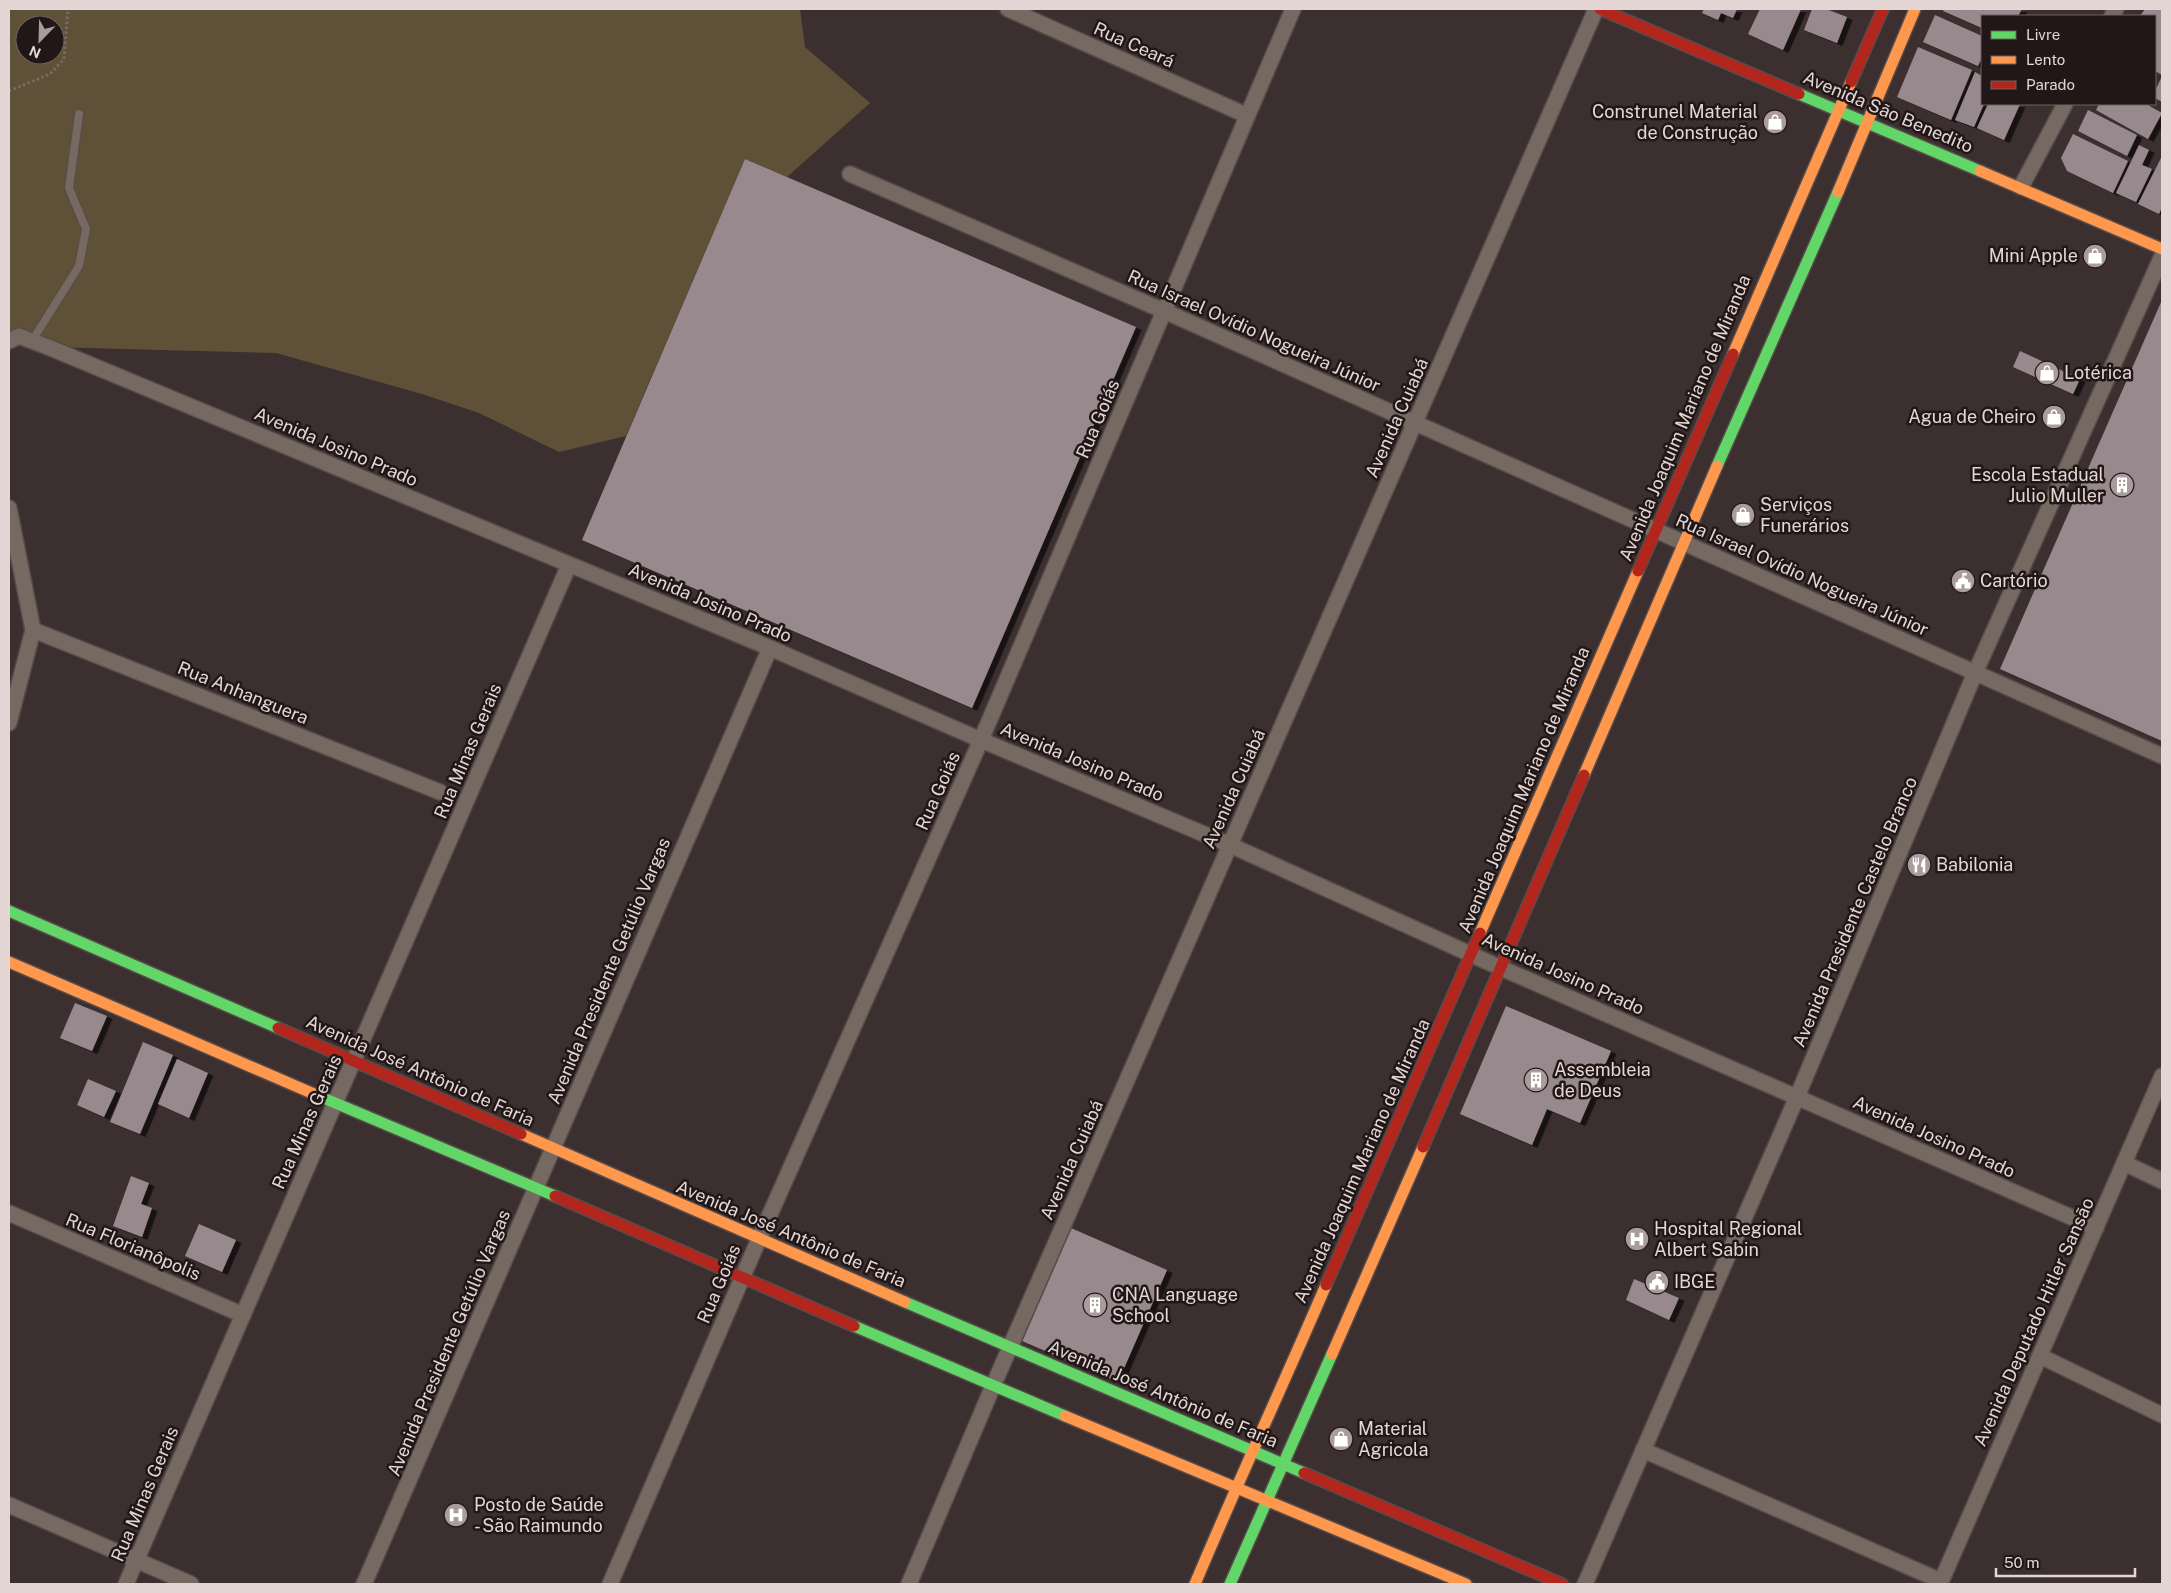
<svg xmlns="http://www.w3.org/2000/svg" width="2171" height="1593" font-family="'Public Sans',sans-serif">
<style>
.green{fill:#5e5138;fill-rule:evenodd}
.building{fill:#98898e;filter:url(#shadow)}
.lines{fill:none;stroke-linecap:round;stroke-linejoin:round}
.lane-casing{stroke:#554b4b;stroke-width:10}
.street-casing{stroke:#554b4b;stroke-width:18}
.fast-casing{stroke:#554b4b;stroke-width:14}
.slow-casing{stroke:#554b4b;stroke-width:14}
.jam-casing{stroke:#554b4b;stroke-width:14}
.path{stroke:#766b66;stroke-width:3;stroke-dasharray:2.5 2.5;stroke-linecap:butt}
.lane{stroke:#766962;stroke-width:8}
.street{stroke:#766962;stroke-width:15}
.fast{stroke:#63d668;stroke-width:11}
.slow{stroke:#ff974d;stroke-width:11}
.jam{stroke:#b3261e;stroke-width:11}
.labels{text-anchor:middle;stroke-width:5;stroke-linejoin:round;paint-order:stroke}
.street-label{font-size:18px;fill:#e5d6d6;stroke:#201716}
.poi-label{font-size:18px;fill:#e5d6d6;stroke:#201716;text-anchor:start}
</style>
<defs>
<filter id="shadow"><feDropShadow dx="5.5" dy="3" stdDeviation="0" flood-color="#0009"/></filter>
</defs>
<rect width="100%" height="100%" fill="#3b2f2f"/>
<!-- green -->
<path class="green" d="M9,9H800L805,47L870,103L787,177L745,159L626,436L559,452L479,413L422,394L276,353L48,347L9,341ZM25,25H55V55H25Z"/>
<!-- building -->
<g class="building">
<path d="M1704,9H1737L1733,18L1721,13L1718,20L1702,13Z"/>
<path d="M1760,9H1801L1783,50L1748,34Z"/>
<path d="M1812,9H1826L1847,17L1837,43L1804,30Z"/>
<path d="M1944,9H2022L2018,16H1982V28L1943,11Z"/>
<path d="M2145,9H2162V75L2155,71V16H2140Z"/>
<path d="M1935,15L1982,36V57L1978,66L1923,42Z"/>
<path d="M1918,47L1972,70L1951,120L1897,97Z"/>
<path d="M1975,72L1982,76V104H1984L1974,127L1955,120Z"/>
<path d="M2162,76V102L2155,98V91Z"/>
<path d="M1988,104H2020L2004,140L1977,128Z"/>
<path d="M2099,104H2146L2162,113L2148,139L2096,110Z"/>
<path d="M2088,110L2137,135L2127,156L2078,131Z"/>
<path d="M2073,134L2128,161L2113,193L2067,171L2061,158Z"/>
<path d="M2139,145L2149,150L2142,165L2152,169L2136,202L2116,193Z"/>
<path d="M2162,156V207L2159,214L2138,204Z"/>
<path d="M745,159L1136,327L972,708L582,540Z"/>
<path d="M2162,300V741L2000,669Z"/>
<path d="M2020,351L2080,379L2073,394L2013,367Z"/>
<path d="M75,1003L107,1016L92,1051L60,1038Z"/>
<path d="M1506,1006L1611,1051L1580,1123L1547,1109L1532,1145L1460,1114Z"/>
<path d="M143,1042L173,1055L140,1134L110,1122Z"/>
<path d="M177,1059L208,1073L189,1118L158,1104Z"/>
<path d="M88,1079L116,1091L104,1117L77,1105Z"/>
<path d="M131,1176L149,1183L141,1204L152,1208L142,1237L113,1226Z"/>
<path d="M199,1224L236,1240L222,1272L185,1256Z"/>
<path d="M1071,1228L1167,1270L1118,1382L1022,1341Z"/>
<path d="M1634,1279L1679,1298L1669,1320L1626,1300Z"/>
</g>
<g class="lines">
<!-- lane casing -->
<g class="lane-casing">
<path id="lane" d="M32,341L79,266L86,229L69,188L79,114"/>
</g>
<!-- street casing -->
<g class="street-casing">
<g id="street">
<path d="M1008,9L1246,115"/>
<path d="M2112,16L2116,9"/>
<path d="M850,174L1164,311L2162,756"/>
<path d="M2021,187L2065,104"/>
<path d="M9,341L19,336L48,347L770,648L981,740L1230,845L1501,968L2096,1228"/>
<path d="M9,508L33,630L9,723"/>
<path d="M33,630L440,792"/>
<path d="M2124,1163L2162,1181"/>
<path d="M9,1213L243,1315"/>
<path d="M2040,1356L2162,1415"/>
<path d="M1643,1450L1941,1581"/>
<path d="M9,1505L191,1584"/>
<path d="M126,1584L569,565"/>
<path d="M364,1584L770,648"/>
<path d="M610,1584L759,1239L981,740L1293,9"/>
<path d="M909,1584L993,1386L1596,9"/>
<path d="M1585,1584L1797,1097L1975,673L2162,256"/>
<path d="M1940,1584L2162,1076"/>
</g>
</g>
<!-- fast casing -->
<g class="fast-casing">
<g id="fast">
<path d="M1799,94L1980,171"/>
<path d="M1717,466L1838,192"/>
<path d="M9,911L278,1028"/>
<path d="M314,1094L555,1196"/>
<path d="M905,1302L1304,1473"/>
<path d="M854,1326L1065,1416"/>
<path d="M1230,1584L1332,1354"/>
</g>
</g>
<!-- slow casing -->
<g class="slow-casing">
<g id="slow">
<path d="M1980,171L2162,249"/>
<path d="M1838,192L1915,9"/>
<path d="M1733,354L1851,82"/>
<path d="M1584,775L1717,466"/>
<path d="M1480,933L1638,571"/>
<path d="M9,962L314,1094"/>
<path d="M521,1134L905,1302"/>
<path d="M1332,1354L1423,1147"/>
<path d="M1065,1416L1466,1584"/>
<path d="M1195,1584C1237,1484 1283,1385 1326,1285"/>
</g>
</g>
<!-- jam casing -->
<g class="jam-casing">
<g id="jam">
<path d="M1600,9L1799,94"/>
<path d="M1851,82L1883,9"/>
<path d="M1638,571L1733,354"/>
<path d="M278,1028L521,1134"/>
<path d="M1423,1147L1584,775"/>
<path d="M555,1196L854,1326"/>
<path d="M1326,1285L1480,933"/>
<path d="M1304,1473L1562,1584"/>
</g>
</g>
<!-- path -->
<path class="path" d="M9,91L50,74L64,59L68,9"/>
<!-- lane -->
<use href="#lane" class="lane"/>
<!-- street -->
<use href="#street" class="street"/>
<!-- fast -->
<use href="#fast" class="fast"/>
<!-- slow -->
<use href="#slow" class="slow"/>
<!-- jam -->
<use href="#jam" class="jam"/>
</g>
<!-- icons -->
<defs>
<g id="shop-disc" transform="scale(1.25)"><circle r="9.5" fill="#aa9c9c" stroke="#201716"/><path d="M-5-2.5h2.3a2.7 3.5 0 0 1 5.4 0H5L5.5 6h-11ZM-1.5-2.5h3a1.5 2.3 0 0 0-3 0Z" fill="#fff"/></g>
<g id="building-disc" transform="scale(1.25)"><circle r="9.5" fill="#aa9c9c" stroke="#201716"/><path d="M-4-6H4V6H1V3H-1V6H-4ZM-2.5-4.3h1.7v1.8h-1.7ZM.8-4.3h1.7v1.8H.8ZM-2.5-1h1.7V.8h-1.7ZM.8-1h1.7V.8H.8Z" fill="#fff"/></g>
<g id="civic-disc" transform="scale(1.25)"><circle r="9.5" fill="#aa9c9c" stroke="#201716"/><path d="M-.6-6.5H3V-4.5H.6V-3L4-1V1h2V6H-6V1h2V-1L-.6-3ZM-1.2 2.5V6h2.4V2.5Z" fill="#fff"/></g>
<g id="restaurant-disc" transform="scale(1.25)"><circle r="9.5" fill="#aa9c9c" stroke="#201716"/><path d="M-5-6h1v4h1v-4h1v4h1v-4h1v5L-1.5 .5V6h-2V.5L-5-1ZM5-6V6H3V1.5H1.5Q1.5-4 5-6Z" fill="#fff"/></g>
<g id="hospital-disc" transform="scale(1.25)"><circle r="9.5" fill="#aa9c9c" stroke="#201716"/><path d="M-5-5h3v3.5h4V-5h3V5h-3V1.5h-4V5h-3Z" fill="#fff"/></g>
</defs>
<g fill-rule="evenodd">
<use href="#shop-disc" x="1775" y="122"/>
<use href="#shop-disc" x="2095" y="256"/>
<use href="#shop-disc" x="2047" y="373"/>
<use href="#shop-disc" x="2054" y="417"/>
<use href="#building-disc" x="2122" y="485"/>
<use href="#shop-disc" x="1743" y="515"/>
<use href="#civic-disc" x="1963" y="581"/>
<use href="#restaurant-disc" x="1919" y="865"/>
<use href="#building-disc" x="1536" y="1080"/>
<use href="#hospital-disc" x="1637" y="1239"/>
<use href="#civic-disc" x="1657" y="1282"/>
<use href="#building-disc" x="1095" y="1305"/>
<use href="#shop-disc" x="1341" y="1439"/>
<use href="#hospital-disc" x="456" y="1515"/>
</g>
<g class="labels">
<!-- street labels -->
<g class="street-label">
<text transform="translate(1134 45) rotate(24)" y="6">Rua Ceará</text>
<text transform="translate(1888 112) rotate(23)" y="6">Avenida São Benedito</text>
<text transform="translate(1254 331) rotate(24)" y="6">Rua Israel Ovídio Nogueira Júnior</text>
<text transform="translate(1397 418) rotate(-66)" y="6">Avenida Cuiabá</text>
<text transform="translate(1685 418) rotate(-67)" y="6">Avenida Joaquim Mariano de Miranda</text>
<text transform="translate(1098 419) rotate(-67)" y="6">Rua Goiás</text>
<text transform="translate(336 447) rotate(23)" y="6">Avenida Josino Prado</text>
<text transform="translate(1802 575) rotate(24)" y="6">Rua Israel Ovídio Nogueira Júnior</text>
<text transform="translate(710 603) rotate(23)" y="6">Avenida Josino Prado</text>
<text transform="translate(243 693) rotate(22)" y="6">Rua Anhanguera</text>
<text transform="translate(468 751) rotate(-67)" y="6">Rua Minas Gerais</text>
<text transform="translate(1082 762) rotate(23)" y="6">Avenida Josino Prado</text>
<text transform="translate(1234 789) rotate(-66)" y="6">Avenida Cuiabá</text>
<text transform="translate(1524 790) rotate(-67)" y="6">Avenida Joaquim Mariano de Miranda</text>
<text transform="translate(938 791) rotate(-66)" y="6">Rua Goiás</text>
<text transform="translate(1855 912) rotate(-67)" y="6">Avenida Presidente Castelo Branco</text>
<text transform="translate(609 971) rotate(-67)" y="6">Avenida Presidente Getúlio Vargas</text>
<text transform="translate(1563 974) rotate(24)" y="6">Avenida Josino Prado</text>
<text transform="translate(420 1071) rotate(24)" y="6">Avenida José Antônio de Faria</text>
<text transform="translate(307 1122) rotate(-66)" y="6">Rua Minas Gerais</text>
<text transform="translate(1934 1137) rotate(24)" y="6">Avenida Josino Prado</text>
<text transform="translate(1072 1160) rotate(-66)" y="6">Avenida Cuiabá</text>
<text transform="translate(1362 1161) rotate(-66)" y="6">Avenida Joaquim Mariano de Miranda</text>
<text transform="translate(791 1234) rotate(23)" y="6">Avenida José Antônio de Faria</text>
<text transform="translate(133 1247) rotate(23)" y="6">Rua Florianôpolis</text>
<text transform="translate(719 1284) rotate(-67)" y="6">Rua Goiás</text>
<text transform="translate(2034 1322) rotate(-66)" y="6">Avenida Deputado Hitler Sansão</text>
<text transform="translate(449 1343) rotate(-67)" y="6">Avenida Presidente Getúlio Vargas</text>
<text transform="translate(1163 1394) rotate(23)" y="6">Avenida José Antônio de Faria</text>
<text transform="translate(145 1494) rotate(-67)" y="6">Rua Minas Gerais</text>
</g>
<!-- poi labels -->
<g class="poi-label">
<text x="1758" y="118" text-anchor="end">Construnel Material<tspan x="1758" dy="21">de Construção</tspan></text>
<text x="2078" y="262" text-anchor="end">Mini Apple</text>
<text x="2064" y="379">Lotérica</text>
<text x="2036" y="423" text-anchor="end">Agua de Cheiro</text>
<text x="2104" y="481" text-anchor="end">Escola Estadual<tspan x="2104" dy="21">Julio Muller</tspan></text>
<text x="1760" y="511">Serviços<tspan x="1760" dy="21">Funerários</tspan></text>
<text x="1980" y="587">Cartório</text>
<text x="1936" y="871">Babilonia</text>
<text x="1554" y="1076">Assembleia<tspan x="1554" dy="21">de Deus</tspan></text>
<text x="1654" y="1235">Hospital Regional<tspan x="1654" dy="21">Albert Sabin</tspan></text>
<text x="1674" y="1288">IBGE</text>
<text x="1112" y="1301">CNA Language<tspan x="1112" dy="21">School</tspan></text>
<text x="1358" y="1435">Material<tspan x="1358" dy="21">Agricola</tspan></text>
<text x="474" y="1511">Posto de Saúde<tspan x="474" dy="21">- São Raimundo</tspan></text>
</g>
</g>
<!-- border -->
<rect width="2171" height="1593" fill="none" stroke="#e5d6d6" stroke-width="20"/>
<!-- legend -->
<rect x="1981" y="15" width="175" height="90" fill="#201716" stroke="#6f6363"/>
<rect x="1991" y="31" width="25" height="8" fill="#63d668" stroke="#6f6363"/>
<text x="2026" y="40" font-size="15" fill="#e5d6d6">Livre</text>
<rect x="1991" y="56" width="25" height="8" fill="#ff974d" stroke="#6f6363"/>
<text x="2026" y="65" font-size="15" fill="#e5d6d6">Lento</text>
<rect x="1991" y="81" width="25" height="8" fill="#b3261e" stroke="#6f6363"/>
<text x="2026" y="90" font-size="15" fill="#e5d6d6">Parado</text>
<!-- north arrow -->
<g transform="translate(40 40) rotate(203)"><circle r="24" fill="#201716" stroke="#6f6363"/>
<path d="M0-4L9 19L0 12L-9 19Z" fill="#aa9c9c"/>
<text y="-8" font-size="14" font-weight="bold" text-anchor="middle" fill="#e5d6d6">N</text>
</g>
<!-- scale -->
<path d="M1996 1568v8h139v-8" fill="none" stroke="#e5d6d6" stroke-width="2.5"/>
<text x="2004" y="1568" font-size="15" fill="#e5d6d6" stroke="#201716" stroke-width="4" paint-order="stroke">50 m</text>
</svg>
